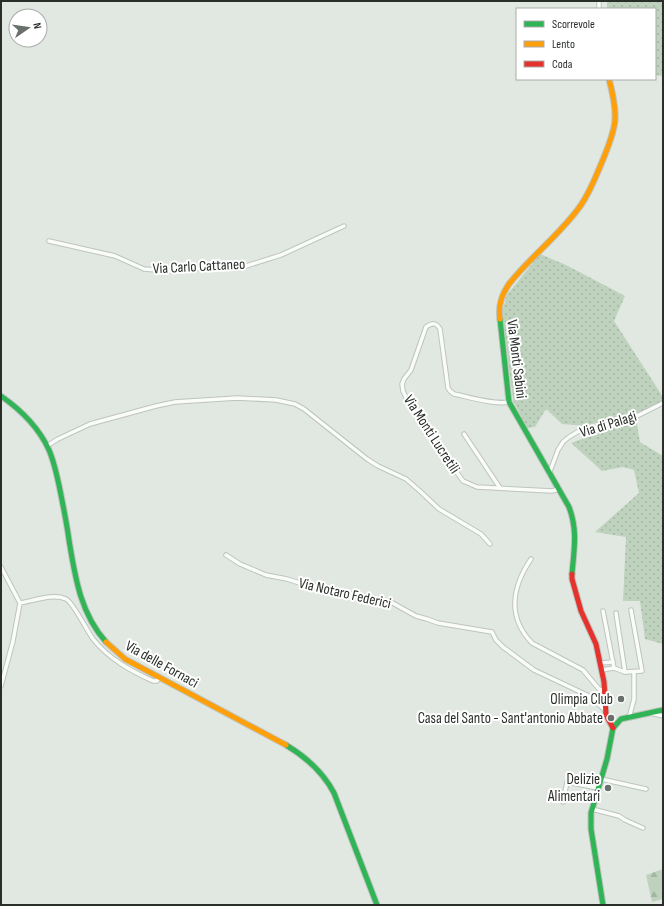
<svg xmlns="http://www.w3.org/2000/svg" width="664" height="906" font-family="'Sofia Sans Condensed',sans-serif">
<style>
.grass{fill:url(#grass-dots)}
.forest{fill:url(#forest-firs)}
.lines{fill:none;stroke-linecap:round;stroke-linejoin:round}
.street-casing{stroke:#bec4be;stroke-width:5.5}
.fast-casing{stroke:#bec4be;stroke-width:7}
.slow-casing{stroke:#bec4be;stroke-width:7}
.jam-casing{stroke:#bec4be;stroke-width:7}
.street{stroke:#fafcfa;stroke-width:3.5}
.fast{stroke:#30b455;stroke-width:5}
.slow{stroke:#ff9f0a;stroke-width:5}
.jam{stroke:#e5322d;stroke-width:5}
.poi-dot{fill:#696f69;stroke:#fff;stroke-width:1.5}
.labels{text-anchor:middle;stroke-width:4;stroke-linejoin:round;paint-order:stroke}
.street-label{font-size:15px;fill:#292e29;stroke:#fff}
.poi-label{font-size:15px;fill:#292e29;stroke:#fff;text-anchor:end}
</style>
<defs>
<pattern id="grass-dots" width="8" height="8" patternUnits="userSpaceOnUse"><rect width="8" height="8" fill="#bed2be"/><path d="M2 2h.1M6 6h.1" fill="none" stroke="#a3b5a3" stroke-width="1.8" stroke-linecap="round"/></pattern>
<pattern id="forest-firs" width="22" height="20" patternUnits="userSpaceOnUse"><rect width="22" height="20" fill="#bed2be"/><path d="M5 1l3.5 6h-7zM16 11l3.5 6h-7z" fill="#a3b5a3"/></pattern>
</defs>
<rect width="100%" height="100%" fill="#e1e8e1"/>
<!-- grass -->
<g class="grass">
<path d="M607,1H663V76L655,75V9H607Z"/>
<path d="M540,254L566,265L625,296L614,321L663,397V401L639,412L585,426L562,424L546,409L535,427L527,428L513,400L502,312L507,295Z"/>
<path d="M636,419L640,442L663,456V644L645,639L640,601H623L626,537L595,532L639,493L634,470L623,467L602,471L571,443Z"/>
</g>
<!-- forest -->
<path class="forest" d="M663,869V899L652,902L646,875Z"/>
<g class="lines">
<!-- street casing -->
<g class="street-casing">
<g id="street">
<path d="M599,1V9"/>
<path d="M49,241L115,256L144,269L168,271L217,267H243L281,255L344,226"/>
<path d="M509,402C494,405 469,397 454,394L450,391L448,388L440,329C436,322 432,323 426,327L411,370L404,379L402,384L403,391L410,406L463,481L477,487L552,491L559,489"/>
<path d="M464,434L500,488"/>
<path d="M47,446L58,439L90,424L156,406L175,402L237,398L276,400L295,404L304,409L367,459L378,466L406,479L421,492L439,509L481,534L490,544"/>
<path d="M549,474L558,450L563,442L569,437L579,431L599,427L639,415L663,403"/>
<path d="M226,555L240,564L266,575L287,579L306,585L332,588L351,594L389,601L416,616L427,619L438,623L492,632L496,640L503,647L534,670L589,696L606,711"/>
<path d="M531,559C512,587 507,617 532,643L583,670L599,689L605,691"/>
<path d="M1,567L20,603"/>
<path d="M603,611L614,668L625,672"/>
<path d="M616,613L625,672L642,671L631,610"/>
<path d="M600,663L613,662"/>
<path d="M602,670L614,668"/>
<path d="M1,686L13,641L20,603C33,601 53,593 66,599C73,602 87,631 93,639C109,659 131,671 153,681H157L159,678"/>
<path d="M650,713L663,716"/>
<path d="M629,718L634,699V672"/>
<path d="M601,779L646,789"/>
<path d="M563,802L567,782L598,788"/>
<path d="M592,809L619,816L625,820L643,828"/>
</g>
</g>
<!-- fast casing -->
<g class="fast-casing">
<g id="fast">
<path d="M500,319L509,402L569,507C578,531 574,549 572,574"/>
<path d="M1,396C21,410 39,428 49,450C55,464 58,480 61,495C64,510 67,525 69,540C75,576 80,613 106,642"/>
<path d="M613,728L621,719L663,710"/>
<path d="M286,745C306,757 323,772 334,793L377,905"/>
<path d="M603,905L591,829V813L607,759L613,728"/>
</g>
</g>
<!-- slow casing -->
<g class="slow-casing">
<g id="slow">
<path d="M500,319C498,306 501,296 509,284C531,256 560,235 581,205C590,192 596,176 602,162C617,126 619,117 609,79"/>
<path d="M106,642L125,659L286,745"/>
</g>
</g>
<!-- jam casing -->
<g class="jam-casing">
<path id="jam" d="M572,574V579L581,611L596,644L604,682L606,715L613,728"/>
</g>
<!-- street -->
<use href="#street" class="street"/>
<!-- fast -->
<use href="#fast" class="fast"/>
<!-- slow -->
<use href="#slow" class="slow"/>
<!-- jam -->
<use href="#jam" class="jam"/>
</g>
<!-- markers -->
<g class="poi-dot">
<circle cx="621" cy="699" r="4"/>
<circle cx="611" cy="718" r="4"/>
<circle cx="608" cy="788" r="4"/>
</g>
<g class="labels">
<!-- street labels -->
<g class="street-label">
<text transform="translate(199 266) rotate(-3)" y="5">Via Carlo Cattaneo</text>
<text transform="translate(517 359) rotate(83)" y="5">Via Monti Sabini</text>
<text transform="translate(608 424) rotate(-17)" y="5">Via di Palagi</text>
<text transform="translate(432 434) rotate(57)" y="5">Via Monti Lucretili</text>
<text transform="translate(345 593) rotate(13)" y="5">Via Notaro Federici</text>
<text transform="translate(162 664) rotate(29)" y="5">Via delle Fornaci</text>
</g>
<!-- poi labels -->
<g class="poi-label">
<text x="613" y="704">Olimpia Club</text>
<text x="603" y="723">Casa del Santo - Sant'antonio Abbate</text>
<text x="600" y="784">Delizie<tspan x="600" dy="17">Alimentari</tspan></text>
</g>
</g>
<!-- border -->
<rect width="664" height="906" fill="none" stroke="#292e29" stroke-width="4"/>
<!-- legend -->
<rect x="516" y="8" width="140" height="72" fill="#ffffff" stroke="#a9aba9"/>
<rect x="524" y="21" width="20" height="6" fill="#30b455" stroke="#a9aba9"/>
<text x="552" y="28" font-size="12" fill="#292e29">Scorrevole</text>
<rect x="524" y="41" width="20" height="6" fill="#ff9f0a" stroke="#a9aba9"/>
<text x="552" y="48" font-size="12" fill="#292e29">Lento</text>
<rect x="524" y="61" width="20" height="6" fill="#e5322d" stroke="#a9aba9"/>
<text x="552" y="68" font-size="12" fill="#292e29">Coda</text>
<!-- north arrow -->
<g transform="translate(28 28) rotate(77)"><circle r="19" fill="#ffffff" stroke="#a9aba9"/>
<path d="M0-3L7 15L0 10L-7 15Z" fill="#696f69"/>
<text y="-6" font-size="11" font-weight="bold" text-anchor="middle" fill="#292e29">N</text>
</g>
</svg>
